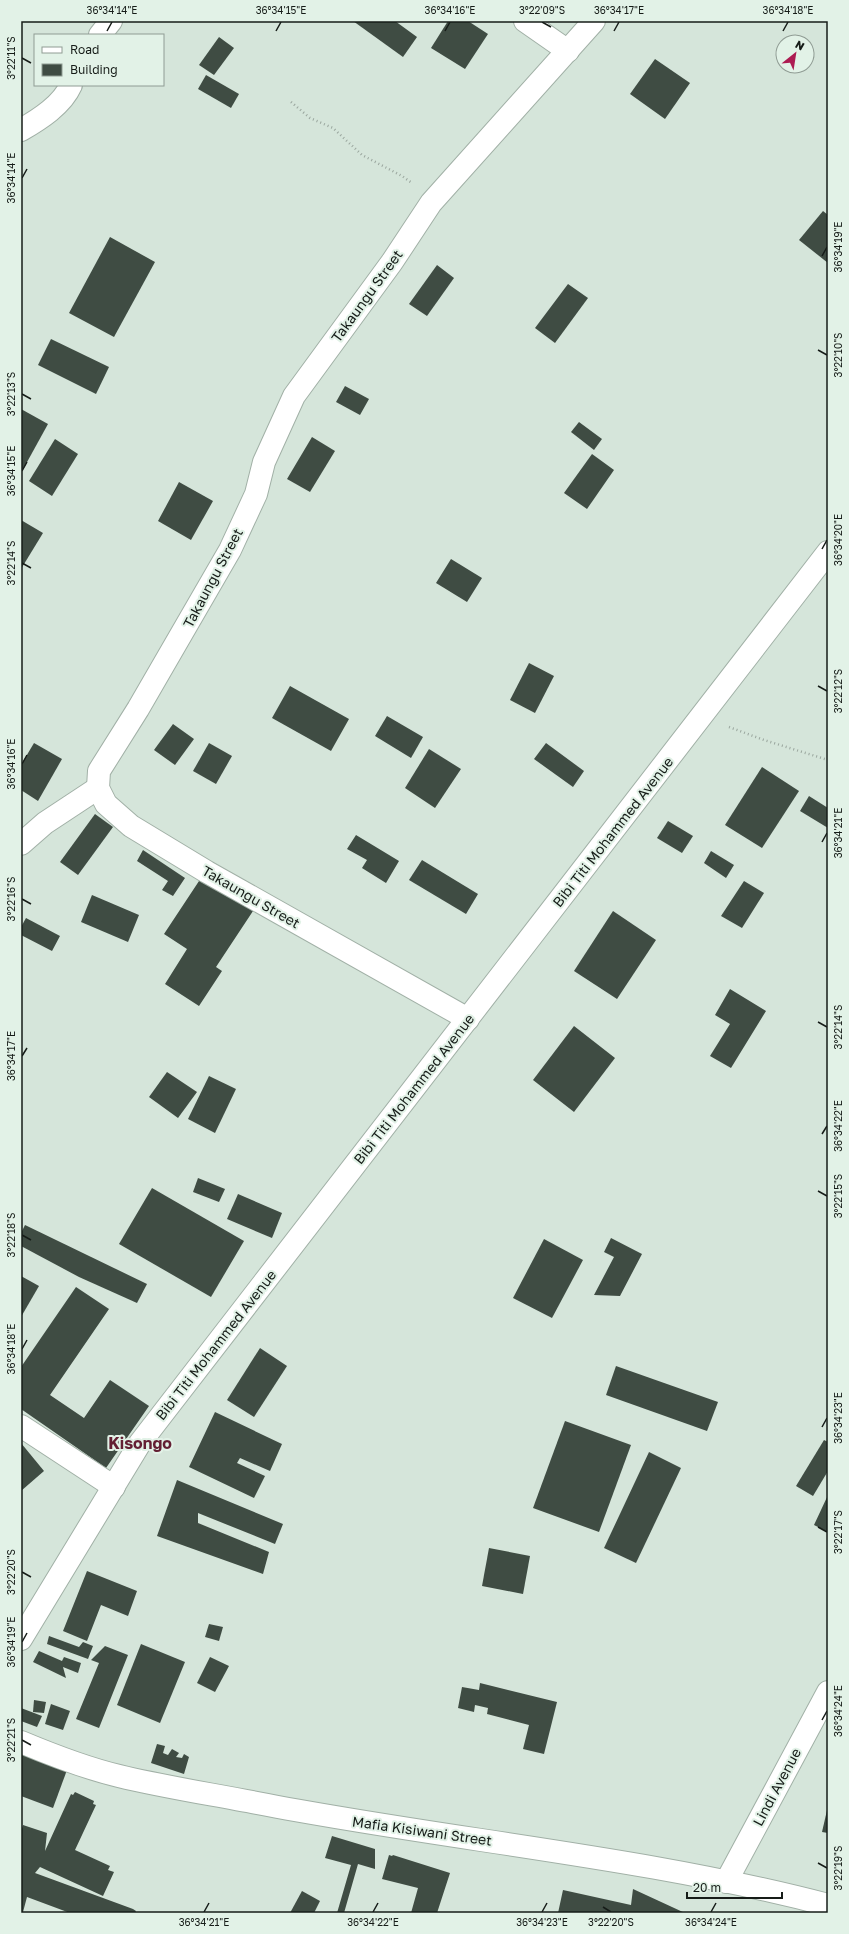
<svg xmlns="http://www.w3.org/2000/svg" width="849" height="1934" font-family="'Golos Text',sans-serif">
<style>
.building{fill:#3f4c43}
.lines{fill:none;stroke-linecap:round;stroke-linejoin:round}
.minor-casing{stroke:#a1b0a6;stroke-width:24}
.path{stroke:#9aa69e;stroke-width:2.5;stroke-dasharray:1 3;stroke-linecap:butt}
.minor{stroke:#fff;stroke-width:22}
.ticks{fill:none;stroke:#161c18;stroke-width:1.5}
.labels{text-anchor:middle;stroke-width:4;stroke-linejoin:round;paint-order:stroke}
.street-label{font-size:14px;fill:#161c18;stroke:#e2f2e7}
.quarter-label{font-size:16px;font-weight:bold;fill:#631f33;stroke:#e2f2e7}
.neatline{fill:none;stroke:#161c18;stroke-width:1.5}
.ticks-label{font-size:10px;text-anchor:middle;fill:#161c18}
</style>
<rect width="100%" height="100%" fill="#d5e5da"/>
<!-- building -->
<g class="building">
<path d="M353,21H395L417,37L403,57Z"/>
<path d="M448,21H468L488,34L465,69L431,48Z"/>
<path d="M219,37L234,48L214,75L199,65Z"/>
<path d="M655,59L690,83L665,119L630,94Z"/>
<path d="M206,75L239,94L231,108L198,89Z"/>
<path d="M823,211L828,215V263L799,240Z"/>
<path d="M110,237L155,262L114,337L69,313Z"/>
<path d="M437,265L454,278L427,316L409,304Z"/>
<path d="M568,284L588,298L555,343L535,328Z"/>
<path d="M51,339L109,367L96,394L38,365Z"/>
<path d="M345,386L369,399L360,415L336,402Z"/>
<path d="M21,409L48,424L21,473Z"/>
<path d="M579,422L602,439L594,450L571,432Z"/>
<path d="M312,437L335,451L310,492L287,479Z"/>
<path d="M55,439L78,454L52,496L29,481Z"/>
<path d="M592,454L614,470L587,509L564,493Z"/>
<path d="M179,482L213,501L191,540L158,521Z"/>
<path d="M21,520L43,533L21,569Z"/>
<path d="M451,559L482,578L467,602L436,583Z"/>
<path d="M529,663L554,676L535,713L510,700Z"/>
<path d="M290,686L349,719L331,751L272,718Z"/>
<path d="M387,716L423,737L411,758L375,736Z"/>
<path d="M173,724L194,739L175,765L154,750Z"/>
<path d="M34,743L62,759L38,801L21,790V765Z"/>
<path d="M209,743L232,756L216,784L193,771Z"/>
<path d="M546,743L584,771L573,787L534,759Z"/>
<path d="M429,749L461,769L435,808L405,788Z"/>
<path d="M762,767L799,791L762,848L725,825Z"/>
<path d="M809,796L828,808V828L800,811Z"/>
<path d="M95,814L113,827L78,875L60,862Z"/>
<path d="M668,821L693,836L682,853L657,838Z"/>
<path d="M356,835L399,861L386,883L362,868L367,860L347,849Z"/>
<path d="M143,850L185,878L173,896L162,890L168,881L137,861Z"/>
<path d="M711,851L734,865L726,878L704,863Z"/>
<path d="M422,860L478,894L466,914L409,880Z"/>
<path d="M201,878L253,911L216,967L222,971L199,1006L165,984L187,949L164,934Z"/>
<path d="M744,881L764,893L742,928L721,916Z"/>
<path d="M92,895L139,915L128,942L81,922Z"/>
<path d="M613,911L656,940L617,999L574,971Z"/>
<path d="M26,918L60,936L52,951L21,935V927Z"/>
<path d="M730,989L766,1011L731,1068L710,1056L730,1024L715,1015Z"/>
<path d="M574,1026L615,1058L574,1112L533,1080Z"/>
<path d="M167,1072L197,1092L178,1118L149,1097Z"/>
<path d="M209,1076L236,1089L215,1133L188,1119Z"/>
<path d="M198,1178L225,1189L219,1202L193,1192Z"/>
<path d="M152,1188L244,1241L211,1297L119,1244Z"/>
<path d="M238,1194L282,1213L272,1238L227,1219Z"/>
<path d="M25,1225L147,1284L137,1303L79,1277L21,1246V1233Z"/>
<path d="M611,1238L642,1254L620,1296L594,1295L614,1257L604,1252Z"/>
<path d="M544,1239L583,1260L552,1318L513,1298Z"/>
<path d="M21,1276L39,1286L21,1317Z"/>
<path d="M76,1287L109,1309L50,1395L84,1418L110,1380L149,1406L106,1468L21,1409V1367Z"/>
<path d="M260,1348L287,1366L254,1417L227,1400Z"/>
<path d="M616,1366L718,1402L707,1431L606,1395Z"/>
<path d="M215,1412L282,1444L270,1471L240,1458L237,1463L265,1476L254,1498L189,1467Z"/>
<path d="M565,1421L631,1445L599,1532L533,1508Z"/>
<path d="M824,1440L828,1442V1471L813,1496L796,1486Z"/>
<path d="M21,1443L44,1471L21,1491Z"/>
<path d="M649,1452L681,1468L636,1563L604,1548Z"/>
<path d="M177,1480L283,1524L275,1544L198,1513V1523L269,1552L263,1574L157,1536Z"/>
<path d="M828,1495V1532L814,1525Z"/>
<path d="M489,1548L530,1556L523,1594L482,1586Z"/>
<path d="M87,1571L137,1591L128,1616L101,1605L87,1641L63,1631Z"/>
<path d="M209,1624L223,1627L219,1641L205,1637Z"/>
<path d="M49,1636L79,1647L83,1642L93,1646L88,1659L47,1644Z"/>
<path d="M141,1644L185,1662L160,1723L117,1705Z"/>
<path d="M105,1646L128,1655L99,1728L76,1719L99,1663L91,1660Z"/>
<path d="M39,1651L62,1661L64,1657L81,1663L78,1673L63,1667L66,1678L33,1662Z"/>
<path d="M210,1657L229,1666L215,1692L197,1683Z"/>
<path d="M480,1683L557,1702L544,1754L523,1749L529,1725L487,1714L488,1708L475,1705L474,1712L458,1708L462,1687L479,1690Z"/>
<path d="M34,1700L46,1702L44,1713L33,1712Z"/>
<path d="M51,1704L70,1711L63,1730L45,1724Z"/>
<path d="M21,1708L42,1716L37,1727L21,1721Z"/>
<path d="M157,1744L165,1746L163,1753L168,1755L172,1749L179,1753L176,1757L182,1758L184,1754L189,1757L184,1774L151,1763Z"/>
<path d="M21,1752L67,1770L53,1808L21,1796Z"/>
<path d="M75,1792L94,1801L93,1804L96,1805L75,1850L110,1866L108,1870L114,1872L103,1896L40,1867L35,1873L133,1909L136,1911L135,1913H70L27,1897L23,1912H21V1832L23,1825L47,1833L45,1851L71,1794L73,1795Z"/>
<path d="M828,1806V1833L822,1832Z"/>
<path d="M332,1836L375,1849V1869L358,1864L344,1913H337L351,1865L325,1858Z"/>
<path d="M389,1855L392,1856L393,1855L450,1873L437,1913H411L418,1888L382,1879Z"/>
<path d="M633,1889L685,1913H558L563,1890L631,1905Z"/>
<path d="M302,1891L320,1901L314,1913H290Z"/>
</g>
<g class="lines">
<!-- minor casing -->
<g class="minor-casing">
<g id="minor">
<path d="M525,21L568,51"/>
<path d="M100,35L111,21"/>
<path d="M21,130C40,119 62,105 71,85"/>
<path d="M21,844L45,823L98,788"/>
<path d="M468,1019L207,872L131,826L106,804L98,788L99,771L138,709L230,550L256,494L264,462L294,396L392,262L431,203L594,21"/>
<path d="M21,1426L114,1487"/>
<path d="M21,1639L140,1443L828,552"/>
<path d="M21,1742C52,1755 85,1768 119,1776C164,1787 211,1794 257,1803C447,1840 641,1856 828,1905"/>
<path d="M726,1882L828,1692"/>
</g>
</g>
<!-- path -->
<g class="path">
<path d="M291,102L310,118L333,128L362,155L402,176L412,183"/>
<path d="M729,727L764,740L828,760"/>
</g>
<!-- minor -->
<use href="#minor" class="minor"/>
</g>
<!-- ticks -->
<path class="ticks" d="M542,22L551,27M107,31L112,22M276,31L281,22M445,31L450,22M614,31L619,22M783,31L788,22M22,58L31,63M22,178L27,169M822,256L827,247M818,350L827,355M22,394L31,399M22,471L27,462M822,549L827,540M22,563L31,568M818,686L827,691M22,764L27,755M822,842L827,833M22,899L31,904M818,1022L827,1027M22,1056L27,1048M822,1134L827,1126M818,1191L827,1196M22,1235L31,1240M22,1349L27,1340M822,1427L827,1418M818,1527L827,1532M22,1572L31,1577M22,1642L27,1633M822,1720L827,1711M22,1740L31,1745M818,1863L827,1868M603,1907L611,1912M204,1912L209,1903M373,1912L378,1903M542,1912L547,1903M711,1912L716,1903"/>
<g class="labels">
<!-- street labels -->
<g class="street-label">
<text transform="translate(367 296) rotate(-54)" y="5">Takaungu Street</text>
<text transform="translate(213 578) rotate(-62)" y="5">Takaungu Street</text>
<text transform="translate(613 832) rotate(-52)" y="5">Bibi Titi Mohammed Avenue</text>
<text transform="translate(251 897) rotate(30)" y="5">Takaungu Street</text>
<text transform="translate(414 1089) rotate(-52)" y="5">Bibi Titi Mohammed Avenue</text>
<text transform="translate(216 1345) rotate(-52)" y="5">Bibi Titi Mohammed Avenue</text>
<text transform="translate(777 1787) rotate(-62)" y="5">Lindi Avenue</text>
<text transform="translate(422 1831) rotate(8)" y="5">Mafia Kisiwani Street</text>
</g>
<!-- quarter labels -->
<g class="quarter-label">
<text x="140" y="1449">Kisongo</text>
</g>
</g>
<!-- border -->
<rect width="849" height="1934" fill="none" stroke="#e2f2e7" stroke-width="44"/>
<!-- legend -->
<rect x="34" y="34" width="130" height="52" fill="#e2f2e7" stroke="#909c94"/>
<rect x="42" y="47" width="20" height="6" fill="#ffffff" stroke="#909c94"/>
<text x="70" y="54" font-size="12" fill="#161c18">Road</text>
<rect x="42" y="64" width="20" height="12" fill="#3f4c43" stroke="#909c94"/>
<text x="70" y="74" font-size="12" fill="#161c18">Building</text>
<!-- north arrow -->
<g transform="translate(795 54) rotate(30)"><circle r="19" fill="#e2f2e7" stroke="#909c94"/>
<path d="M0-3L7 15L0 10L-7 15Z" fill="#ad1c52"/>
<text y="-6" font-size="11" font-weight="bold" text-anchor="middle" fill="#161c18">N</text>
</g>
<!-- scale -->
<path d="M687 1892v6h95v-6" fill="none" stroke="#161c18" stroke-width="2"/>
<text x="693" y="1892" font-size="12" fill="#161c18" stroke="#e2f2e7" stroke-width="3" paint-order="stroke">20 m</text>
<rect x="22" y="22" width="805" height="1890" class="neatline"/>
<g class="ticks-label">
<text x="112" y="14">36°34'14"E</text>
<text x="281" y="14">36°34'15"E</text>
<text x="450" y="14">36°34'16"E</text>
<text x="542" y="14">3°22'09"S</text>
<text x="619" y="14">36°34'17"E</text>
<text x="788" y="14">36°34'18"E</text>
<text transform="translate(11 58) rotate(-90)" y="4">3°22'11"S</text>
<text transform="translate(11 178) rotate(-90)" y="4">36°34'14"E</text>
<text transform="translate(838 247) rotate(-90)" y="4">36°34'19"E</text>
<text transform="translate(838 355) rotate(-90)" y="4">3°22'10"S</text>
<text transform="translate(11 394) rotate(-90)" y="4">3°22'13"S</text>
<text transform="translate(11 471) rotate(-90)" y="4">36°34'15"E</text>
<text transform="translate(838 540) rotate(-90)" y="4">36°34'20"E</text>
<text transform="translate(11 563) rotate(-90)" y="4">3°22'14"S</text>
<text transform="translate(838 691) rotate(-90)" y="4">3°22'12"S</text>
<text transform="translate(11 764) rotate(-90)" y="4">36°34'16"E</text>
<text transform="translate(838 833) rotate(-90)" y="4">36°34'21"E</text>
<text transform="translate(11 899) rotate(-90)" y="4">3°22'16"S</text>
<text transform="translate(838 1027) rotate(-90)" y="4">3°22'14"S</text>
<text transform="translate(11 1056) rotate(-90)" y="4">36°34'17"E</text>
<text transform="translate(838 1126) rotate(-90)" y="4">36°34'22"E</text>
<text transform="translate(838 1196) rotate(-90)" y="4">3°22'15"S</text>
<text transform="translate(11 1235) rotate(-90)" y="4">3°22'18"S</text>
<text transform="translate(11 1349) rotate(-90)" y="4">36°34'18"E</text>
<text transform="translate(838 1418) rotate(-90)" y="4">36°34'23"E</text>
<text transform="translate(838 1532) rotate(-90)" y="4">3°22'17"S</text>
<text transform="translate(11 1572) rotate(-90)" y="4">3°22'20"S</text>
<text transform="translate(11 1642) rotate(-90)" y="4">36°34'19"E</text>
<text transform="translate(838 1711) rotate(-90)" y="4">36°34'24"E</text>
<text transform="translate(11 1740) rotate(-90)" y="4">3°22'21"S</text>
<text transform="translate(838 1868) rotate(-90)" y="4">3°22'19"S</text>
<text x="204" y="1926">36°34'21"E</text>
<text x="373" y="1926">36°34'22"E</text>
<text x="542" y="1926">36°34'23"E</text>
<text x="611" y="1926">3°22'20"S</text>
<text x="711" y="1926">36°34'24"E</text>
</g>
</svg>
